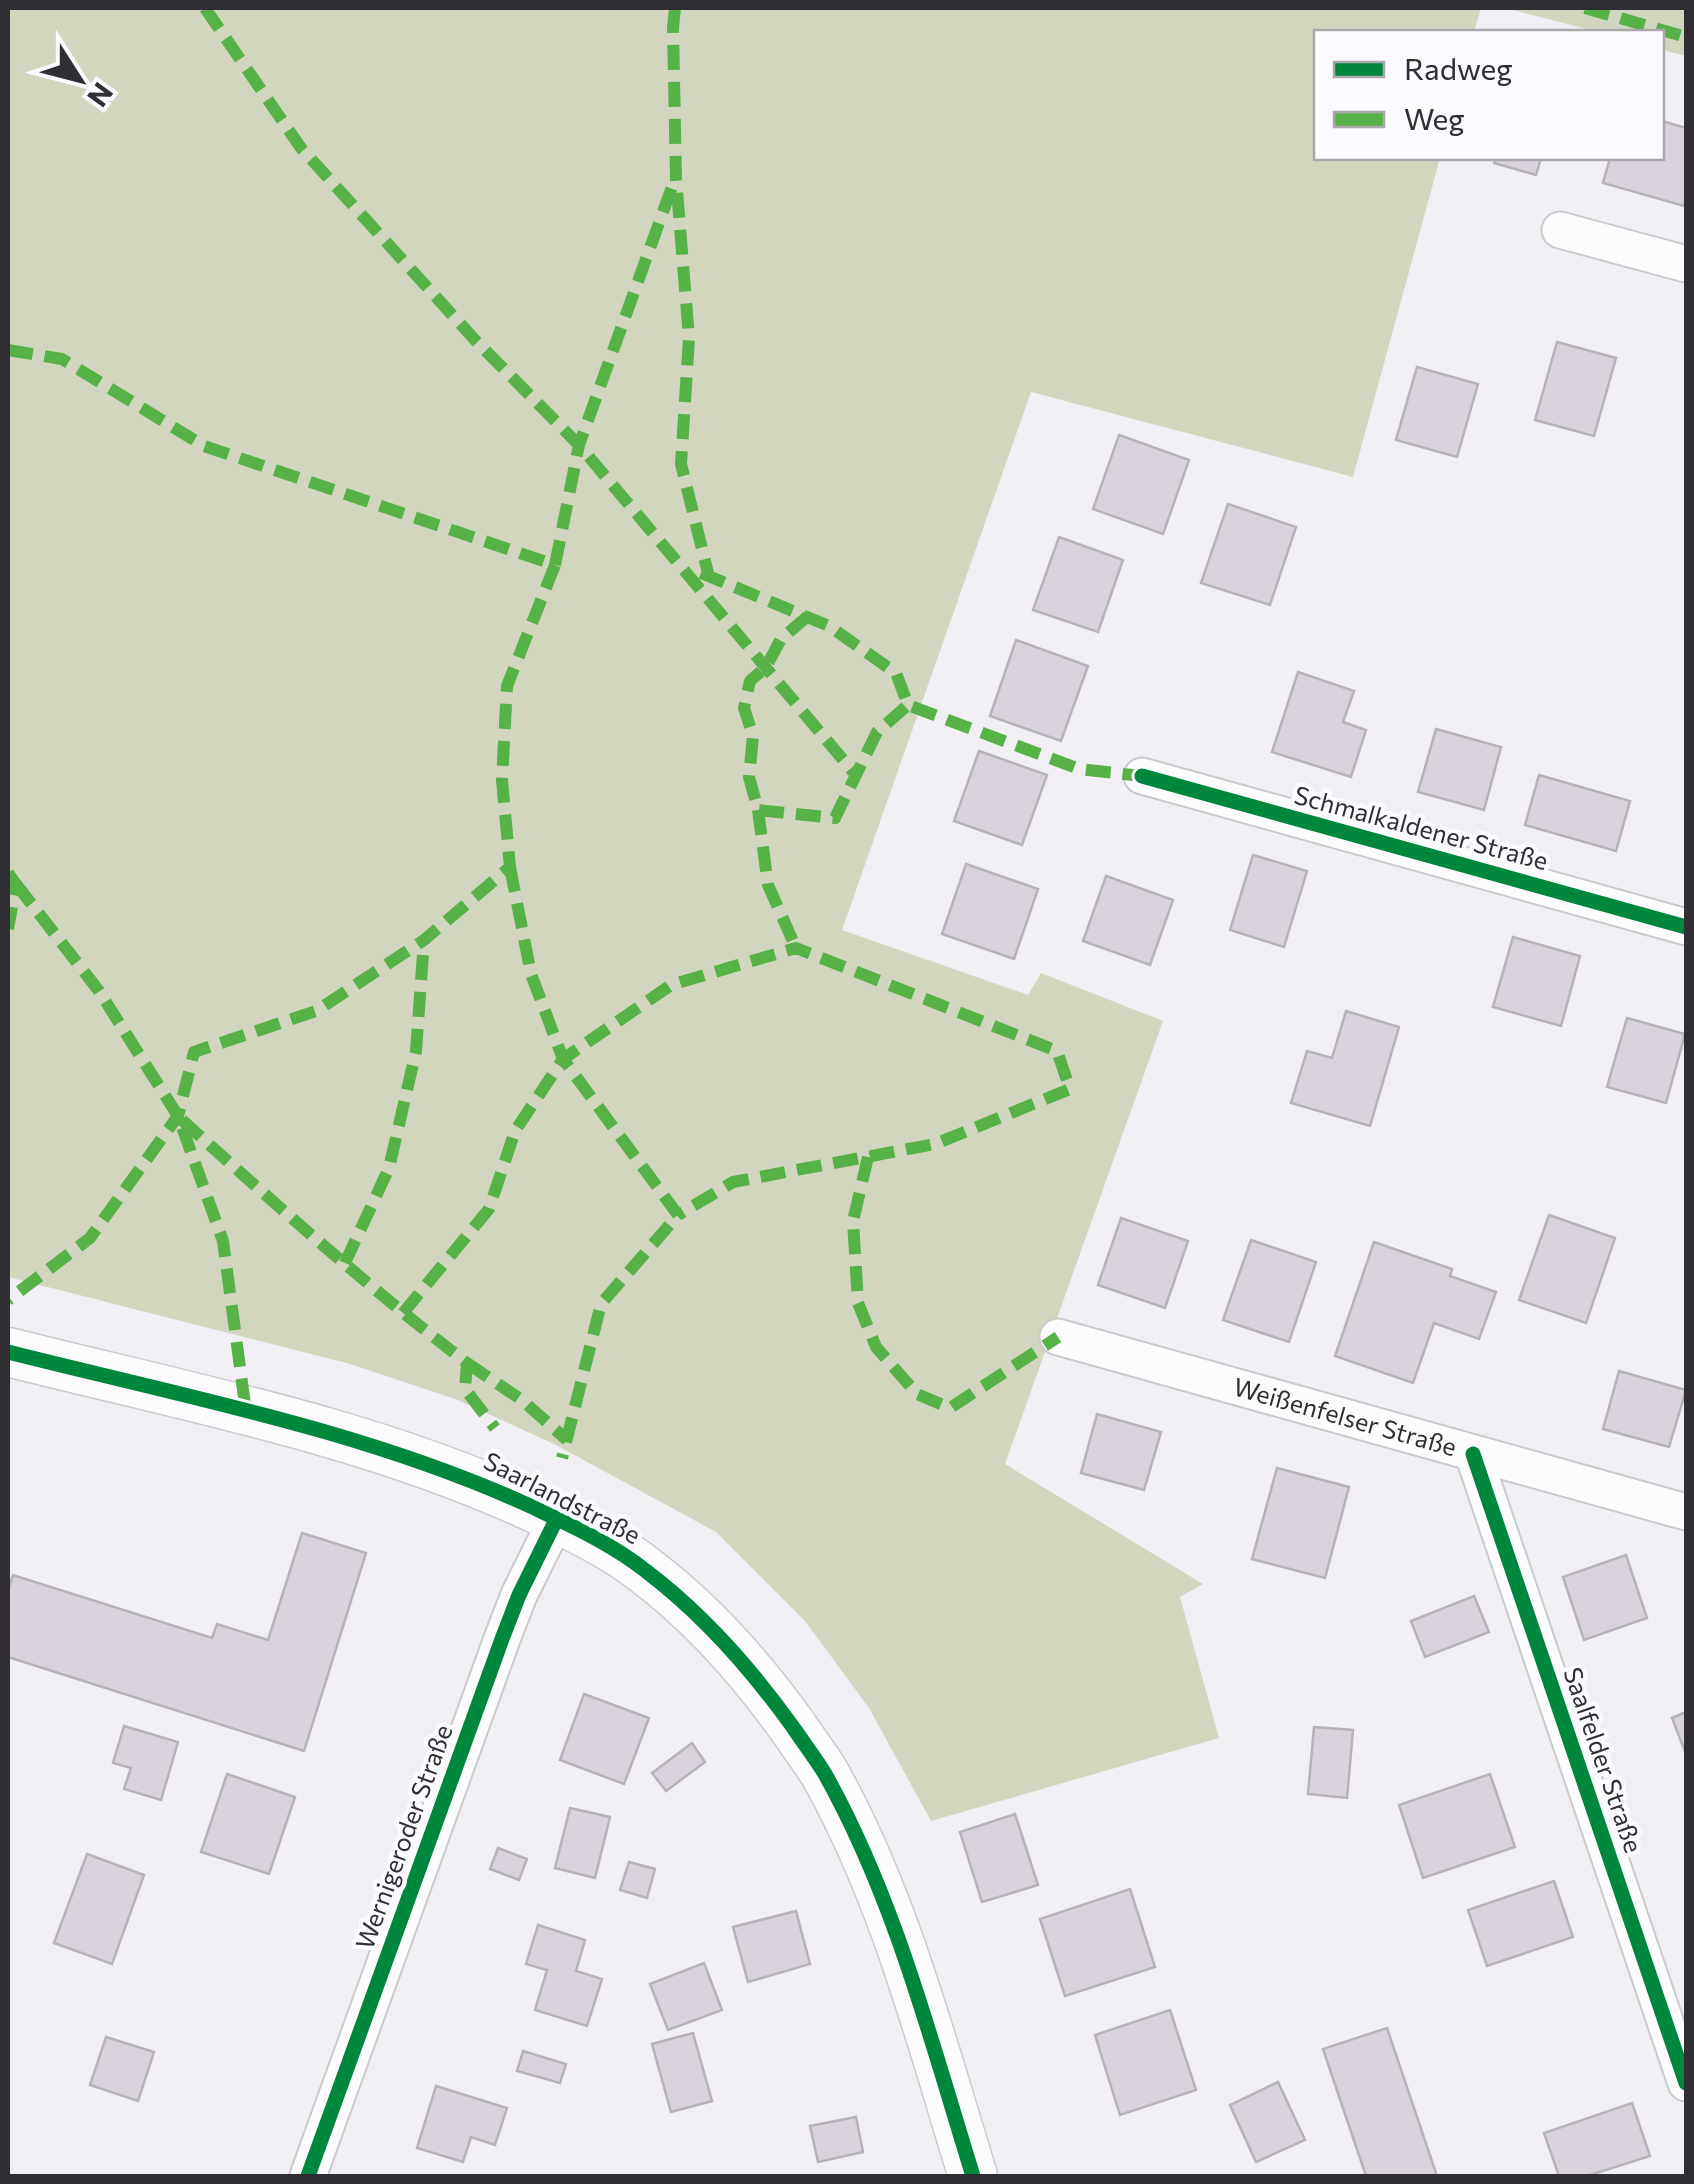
<svg xmlns="http://www.w3.org/2000/svg" width="1694" height="2184" font-family="Commissioner,sans-serif">
<style>
.forest{fill:#d3d6bf}
.building{fill:#d9d3de;stroke:#b5b3b7;stroke-width:2.5}
.lines{fill:none;stroke-linecap:round;stroke-linejoin:round}
.street-casing{stroke:#cccace;stroke-width:39}
.secondary-casing{stroke:#cccace;stroke-width:51}
.street{stroke:#fdfcfd;stroke-width:35}
.secondary{stroke:#fdfcfd;stroke-width:48}
.quiet{stroke:#56b246;stroke-width:12;stroke-dasharray:25 12;stroke-linecap:butt}
.cycleway-casing{stroke:#fcfafe;stroke-width:21}
.cycleway{stroke:#00873e;stroke-width:15}
.labels{text-anchor:middle;stroke-width:9;stroke-linejoin:round;paint-order:stroke}
.street-label{font-size:25px;fill:#302e32;stroke:#fcfafe}
</style>
<rect width="100%" height="100%" fill="#f1eef4"/>
<!-- forest -->
<g class="forest">
<path d="M8,8H1481L1474,32H1316V158H1440L1353,477L1031,392L842,930L1028,995L1041,973L1163,1021L1005,1464L1203,1584L1180,1597L1219,1738L931,1821L869,1708L805,1621L716,1532L556,1445L458,1400L350,1364L8,1277Z"/>
<path d="M1506,8H1686V56L1662,50V32H1598Z"/>
</g>
<!-- building -->
<g class="building">
<path d="M1662,121L1686,128V197L1684,206L1603,183L1610,158H1662Z"/>
<path d="M1496,158H1541L1536,175L1494,163Z"/>
<path d="M1557,342L1616,358L1594,436L1535,420Z"/>
<path d="M1417,367L1478,384L1457,457L1396,440Z"/>
<path d="M1119,435L1189,460L1163,534L1093,509Z"/>
<path d="M1228,504L1296,527L1270,605L1201,583Z"/>
<path d="M1059,537L1123,560L1098,632L1033,610Z"/>
<path d="M1016,640L1088,666L1061,741L990,716Z"/>
<path d="M1298,672L1354,691L1343,722L1366,730L1351,777L1272,752Z"/>
<path d="M1436,729L1501,747L1484,810L1418,792Z"/>
<path d="M979,751L1047,775L1022,845L954,821Z"/>
<path d="M1539,775L1630,801L1616,851L1525,825Z"/>
<path d="M1253,855L1307,871L1284,947L1230,930Z"/>
<path d="M966,864L1038,889L1014,959L942,934Z"/>
<path d="M1106,876L1173,900L1150,965L1083,941Z"/>
<path d="M1513,937L1580,956L1561,1026L1493,1007Z"/>
<path d="M1346,1011L1399,1027L1370,1126L1291,1103L1307,1051L1332,1058Z"/>
<path d="M1627,1018L1685,1034L1666,1103L1607,1087Z"/>
<path d="M1549,1215L1615,1238L1586,1323L1519,1300Z"/>
<path d="M1121,1218L1188,1241L1165,1308L1098,1285Z"/>
<path d="M1251,1240L1316,1262L1289,1342L1223,1320Z"/>
<path d="M1374,1242L1452,1269L1450,1276L1496,1292L1479,1339L1434,1323L1413,1383L1335,1356Z"/>
<path d="M1619,1371L1686,1390L1669,1447L1603,1429Z"/>
<path d="M1097,1414L1161,1432L1144,1490L1081,1473Z"/>
<path d="M1277,1468L1349,1487L1325,1578L1252,1559Z"/>
<path d="M302,1533L366,1553L304,1751L8,1657V1591L13,1575L212,1638L217,1624L268,1640Z"/>
<path d="M1626,1555L1647,1618L1584,1640L1563,1577Z"/>
<path d="M1474,1596L1489,1632L1425,1657L1411,1621Z"/>
<path d="M584,1694L649,1718L624,1784L560,1760Z"/>
<path d="M1686,1712V1754L1672,1718Z"/>
<path d="M124,1726L178,1742L161,1800L124,1789L131,1768L113,1763Z"/>
<path d="M1314,1727L1353,1730L1347,1798L1308,1794Z"/>
<path d="M692,1743L705,1762L666,1791L652,1773Z"/>
<path d="M227,1774L295,1797L269,1874L201,1852Z"/>
<path d="M1490,1774L1515,1847L1423,1878L1399,1805Z"/>
<path d="M570,1808L610,1817L595,1878L555,1868Z"/>
<path d="M1015,1814L1038,1885L982,1902L960,1832Z"/>
<path d="M498,1848L527,1859L519,1880L490,1869Z"/>
<path d="M87,1854L144,1875L112,1964L54,1943Z"/>
<path d="M629,1862L655,1869L647,1898L620,1890Z"/>
<path d="M1554,1881L1573,1937L1487,1966L1468,1910Z"/>
<path d="M1130,1889L1155,1967L1065,1996L1040,1919Z"/>
<path d="M796,1911L810,1964L748,1982L733,1927Z"/>
<path d="M538,1925L585,1940L576,1971L602,1979L587,2026L535,2010L547,1970L526,1964Z"/>
<path d="M704,1963L722,2010L668,2030L650,1984Z"/>
<path d="M1170,2010L1196,2090L1120,2115L1095,2035Z"/>
<path d="M1387,2028L1437,2176H1366L1323,2049Z"/>
<path d="M693,2033L712,2101L671,2112L652,2044Z"/>
<path d="M106,2037L154,2052L138,2101L90,2085Z"/>
<path d="M523,2051L566,2064L560,2083L517,2071Z"/>
<path d="M1278,2082L1305,2140L1256,2162L1230,2105Z"/>
<path d="M436,2086L507,2108L495,2145L471,2137L463,2162L417,2148Z"/>
<path d="M1632,2103L1650,2156L1587,2176H1559L1544,2133Z"/>
<path d="M856,2117L863,2152L818,2162L810,2126Z"/>
</g>
<g class="lines">
<!-- street casing -->
<g class="street-casing">
<g id="street">
<path d="M1560,230L1686,264"/>
<path d="M1142,776L1686,927"/>
<path id="s1" d="M1058,1337L1686,1512"/>
<path d="M1473,1454L1686,2083"/>
<path d="M308,2176L502,1639L519,1595L557,1518"/>
</g>
</g>
<!-- secondary casing -->
<g class="secondary-casing">
<path id="secondary" d="M8,1352C182,1396 363,1430 528,1505C568,1524 611,1543 646,1571C704,1615 753,1671 795,1730C805,1745 816,1759 825,1774C895,1899 931,2041 973,2176"/>
</g>
<!-- street -->
<use href="#street" class="street"/>
<!-- secondary -->
<use href="#secondary" class="secondary"/>
<!-- quiet -->
<g class="quiet">
<path d="M205,8L301,148L475,340L579,445L855,774"/>
<path d="M675,8L673,28L676,178L689,338L681,464L709,577"/>
<path d="M1585,8L1686,37"/>
<path d="M8,350L62,359L204,446L555,565L507,686L502,780L510,867L424,940L316,1011L194,1052L178,1116L90,1238L8,1300"/>
<path d="M555,565L579,445L672,187"/>
<path d="M701,573L829,626L896,673L908,705L1079,769L1142,776"/>
<path d="M808,616L781,639L766,667L750,681L744,708L753,736L749,777L758,810L835,818L877,732L908,705"/>
<path d="M758,810L768,885L796,948"/>
<path d="M510,867L531,974L563,1059L678,1215L601,1304L562,1458"/>
<path d="M8,873L16,884L8,929"/>
<path d="M16,884L99,991L178,1116L223,1241L246,1412"/>
<path d="M182,1120C275,1204 368,1287 467,1363L465,1389L495,1428"/>
<path d="M868,1157L853,1221L858,1303L876,1347L917,1394L950,1408L1058,1337"/>
<path d="M345,1263L389,1168L416,1051L424,940"/>
<path d="M403,1313L489,1209L515,1131L563,1059L671,985L796,948L1057,1051L1070,1089L935,1144L733,1182L678,1215"/>
<path d="M467,1363L522,1400L567,1440"/>
</g>
<!-- cycleway casing -->
<g class="cycleway-casing">
<g id="cycleway">
<path d="M1142,776L1686,927"/>
<path d="M8,1352C182,1396 363,1430 528,1505C568,1524 611,1543 646,1571C704,1615 753,1671 795,1730C805,1745 816,1759 825,1774C895,1899 931,2041 973,2176"/>
<path d="M1473,1454L1686,2083"/>
<path d="M308,2176L502,1639L519,1595L557,1518"/>
</g>
</g>
<!-- cycleway -->
<use href="#cycleway" class="cycleway"/>
</g>
<g class="labels">
<!-- street labels -->
<g class="street-label">
<text transform="translate(1421 828) rotate(15)" y="9">Schmalkaldener Straße</text>
<text dy="9" stroke="none"><textPath href="#s1" startOffset="298">Weißenfelser Straße</textPath></text>
<text transform="translate(562 1498) rotate(27)" y="9">Saarlandstraße</text>
<text transform="translate(1603 1760) rotate(71)" y="9">Saalfelder Straße</text>
<text transform="translate(404 1837) rotate(-70)" y="9">Wernigeroder Straße</text>
</g>
</g>
<!-- border -->
<rect width="1694" height="2184" fill="none" stroke="#302e32" stroke-width="20"/>
<!-- legend -->
<rect x="1314" y="30" width="350" height="130" fill="#fcfafe" stroke="#aaa8ac" stroke-width="2.5"/>
<rect x="1334" y="62" width="50" height="15" fill="#00873e" stroke="#aaa8ac" stroke-width="2.5"/>
<text x="1404" y="80" font-size="30" fill="#302e32">Radweg</text>
<rect x="1334" y="112" width="50" height="15" fill="#56b246" stroke="#aaa8ac" stroke-width="2.5"/>
<text x="1404" y="130" font-size="30" fill="#302e32">Weg</text>
<!-- north arrow -->
<g transform="translate(80 80) rotate(126)" stroke="#fcfafe" stroke-width="8" paint-order="stroke">
<path d="M0-8L18 38L0 25L-18 38Z" fill="#302e32"/>
<text y="-15" font-size="28" font-weight="bold" text-anchor="middle" fill="#302e32">N</text>
</g>
</svg>
